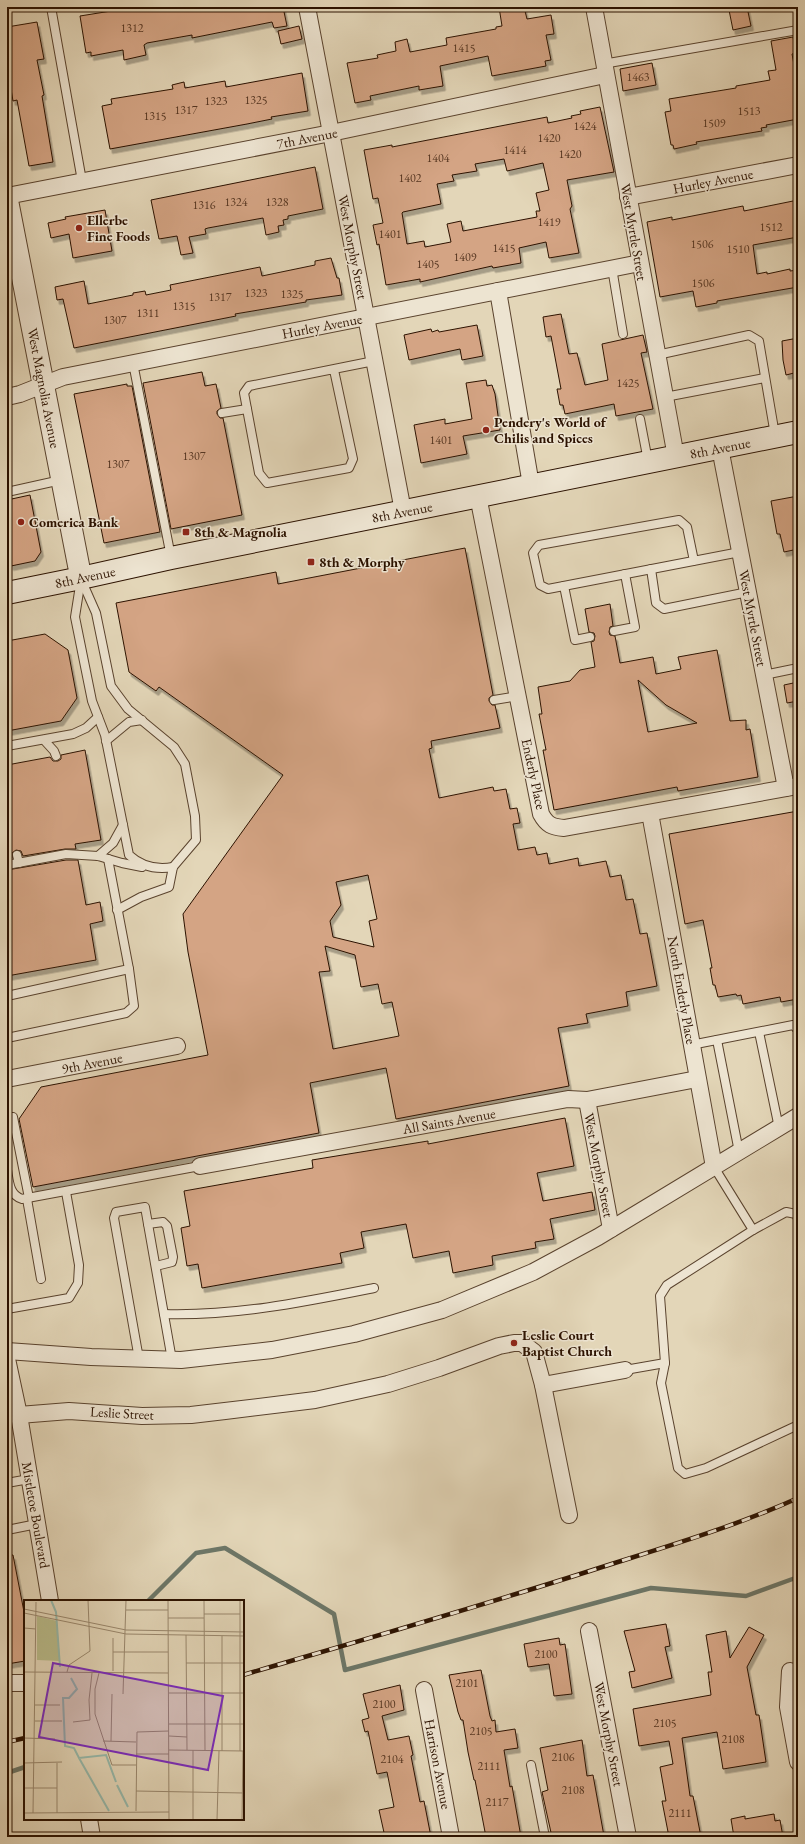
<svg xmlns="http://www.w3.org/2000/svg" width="805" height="1844" font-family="'EB Garamond',serif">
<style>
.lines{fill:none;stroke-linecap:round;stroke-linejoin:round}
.stream{stroke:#6c7667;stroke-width:4.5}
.building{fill:#d4a484;stroke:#2c1200;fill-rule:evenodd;filter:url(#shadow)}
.service-casing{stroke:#5a432e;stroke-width:10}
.minor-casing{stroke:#5a432e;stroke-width:18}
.tertiary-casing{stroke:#5a432e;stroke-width:23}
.secondary-casing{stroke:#2c1200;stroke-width:24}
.service{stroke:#ede4d1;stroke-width:8}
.minor{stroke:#ede4d1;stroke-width:16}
.tertiary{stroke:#ede4d1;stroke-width:21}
.secondary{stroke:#ede4d1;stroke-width:22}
.rail-casing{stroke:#2c1200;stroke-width:4.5}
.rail{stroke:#ede4d1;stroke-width:3;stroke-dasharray:9;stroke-linecap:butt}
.poi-dot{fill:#8f2418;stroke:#ede4d1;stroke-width:1.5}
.labels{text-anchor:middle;stroke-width:3;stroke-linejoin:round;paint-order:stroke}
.number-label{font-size:12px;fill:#563621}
.street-label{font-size:14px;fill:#2c1200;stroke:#ede4d1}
.poi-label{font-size:14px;font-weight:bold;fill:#2c1200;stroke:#ede4d1;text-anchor:start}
.inset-river{fill:none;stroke:#96b9ab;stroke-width:2}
.inset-road{fill:none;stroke:#9a886e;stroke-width:1}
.view{fill:#7b2cbf;fill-opacity:0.15;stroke:#7b2cbf;stroke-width:2}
.inset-edge{fill:none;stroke:#2c1200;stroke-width:2}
</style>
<defs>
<filter id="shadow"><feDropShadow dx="2.5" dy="4.5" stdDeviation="0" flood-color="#0004"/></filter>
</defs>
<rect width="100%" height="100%" fill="#e3d6b8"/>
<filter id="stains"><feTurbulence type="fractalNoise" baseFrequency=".005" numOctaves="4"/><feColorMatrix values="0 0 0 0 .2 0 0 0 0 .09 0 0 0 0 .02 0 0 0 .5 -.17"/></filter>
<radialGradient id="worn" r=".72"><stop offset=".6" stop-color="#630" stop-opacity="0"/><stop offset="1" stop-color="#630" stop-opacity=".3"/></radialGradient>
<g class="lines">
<!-- stream -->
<g class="stream">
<path d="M148,1601L196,1553L225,1548L334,1614L345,1670L651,1588L746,1596L798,1577"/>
<path d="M7,1773L25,1767"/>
</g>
</g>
<!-- building -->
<g class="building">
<path d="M136,7H283L287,26L274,28L272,22L192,38V35L147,43L144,45L146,55L124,60L123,50L91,56V52L86,53L80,16Z"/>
<path d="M499,7H524L527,19L551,15L554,34L546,35L551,60L545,61L546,66L492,76L488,56L440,66L443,86L419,90V86L370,96L371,100L355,103L347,63L378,58L377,55L396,51L395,42L407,39L410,52L447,45L446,38L496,29V27L502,26Z"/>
<path d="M742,7H747L751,26L733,30L729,10Z"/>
<path d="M37,22L44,59L37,60L44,95L42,96L53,162L29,166L17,100L13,101L7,65V27Z"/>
<path d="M299,26L302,39L281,44L278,31Z"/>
<path d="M793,37L796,53L792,54L798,86V119L766,125L767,127L761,128L762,131L696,142L697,144L674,149L673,145H671L665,112L671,111L669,99L736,88V86L770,80L768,71L776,70L771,41Z"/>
<path d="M652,63L656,85L623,91L620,69Z"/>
<path d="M302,73L308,111L271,117L272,119L247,124L110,149L102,106L112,104L111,99L173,89L172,85L184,82L185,88L225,81L226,87Z"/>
<path d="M600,107L614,172L567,180L572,206L570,209L579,253L549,258L546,242L519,248L521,263L493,268L492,266L420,282V279L386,285L379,244L377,245L373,225L383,223L378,198L373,199L364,150L392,145V147L547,117L548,123L572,118L571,116L581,114L580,111ZM504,159L507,171L543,163L549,190L536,193L540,211H536L537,217L463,231L461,221L447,224L451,242L425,247L424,241L407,244L402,213L403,212L441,204L437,184L454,181L452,175L477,171L475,164Z"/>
<path d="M315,167L323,209L288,216V219L283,220L284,225L278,226L279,232L266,235L263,218L208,228L205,229L206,234L189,237L193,253L181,255L177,236L159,239L151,200Z"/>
<path d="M798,200V237L753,245L757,274L767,272V274L790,269V271L798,270V287L717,301V303L696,307L693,291L660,297L647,222L672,217V220L743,206L744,211Z"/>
<path d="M105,210L112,251L73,258L69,234L51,238L48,223L66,219L65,217Z"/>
<path d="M331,258L337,278H339L342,295L306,300V302L235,314L236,316L74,348L63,299L57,300L55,287L84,281L88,304L133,295V293L145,291L146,295L171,290L170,285L260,267L262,276L315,265V261Z"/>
<path d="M561,314L569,354L577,353L585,385L608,380L602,344L643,335L647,352L641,353L653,409L616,416L614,404L565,414L563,405H560L557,389H561L551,336L546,337L543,317Z"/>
<path d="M477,325L483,356L462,360L460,349L409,360L404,335L431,329L432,332L438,330L439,332Z"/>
<path d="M798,338V372L786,375L783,360L782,341Z"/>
<path d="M202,372L205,386L216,384L221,408L217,411V414L220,418H223L242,515L171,529L143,383Z"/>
<path d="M486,380L487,386L492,385L495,394L500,430L463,436L467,454L421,463L414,425L445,419V424L472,419L466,383Z"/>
<path d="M127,384V386H132L160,532L104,543L74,394Z"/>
<path d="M30,495L41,552L35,561L11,566L7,543V500Z"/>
<path d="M798,496V549L784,552L780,534H777L771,501Z"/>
<path d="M465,548L493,695L489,698V701L492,705H495L500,728L431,741L432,748L429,749L439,798L493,787L494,791L506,789L510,809L517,808L520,823L513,824L518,850L535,847L537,855L547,853L549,864L578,858L579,866L606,861L610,877L621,875L626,900L633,899L640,934L647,933L657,986L626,992L628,1006L586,1014L588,1023L558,1028L569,1086L396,1119L386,1068L310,1083L319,1133L33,1187L19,1119L41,1087L208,1055L188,952L183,914L283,775L159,687L156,691L129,672L116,603L276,572L278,584ZM368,875L377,919L369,921L374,947L333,937L330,921L341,905L336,882ZM325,946L355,955L361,987L378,984L382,1004L392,1002L399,1036L333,1049L319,972L330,971Z"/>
<path d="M610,604L613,626L610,627L609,632L610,635L615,636L620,663L653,657L656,674L681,669L678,657L717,650L730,721L746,720V730L750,729L758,777L678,791L677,787L554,810L543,750H546L539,714H542L538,687L570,681L580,670L595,667L591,642L594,641L595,636L594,633L589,632L585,609ZM638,680L666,705L697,723L648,732Z"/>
<path d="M45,634L68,650L77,698L61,721L7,731V641Z"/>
<path d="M798,682V701L787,703L784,685Z"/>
<path d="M85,750L101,840L75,844L76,849H65L23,856L21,851L16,850L12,853V858L7,859V765L50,757L53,761H58L61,759V755Z"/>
<path d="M798,811V999L781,1002L780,997L743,1004L741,995L737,996L736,994L718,997L715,985H713L710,968H712L703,920L685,924L669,834Z"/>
<path d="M66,860H78L86,905L100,902L103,921L90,924L96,960L7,976V870Z"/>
<path d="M565,1118L574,1166L537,1173L543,1201L592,1192L595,1210L550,1219L554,1239L535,1242L536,1248L492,1256L493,1265L453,1273L449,1251L413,1258L406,1224L361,1232L364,1248L340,1253L342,1263L202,1288L198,1264L187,1266L181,1228L190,1226L184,1191L313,1168L312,1160L428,1141V1144Z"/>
<path d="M7,1555H13L25,1617V1661L7,1664Z"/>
<path d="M666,1624L670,1646L665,1647L672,1678L632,1688L629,1672L635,1671L624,1631Z"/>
<path d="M749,1627L764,1635L747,1667L756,1715H759L766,1762L723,1769L717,1732L682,1738L690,1796H693L701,1837H669L662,1801H666L660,1767L673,1764L669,1741L639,1746L633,1709L711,1695L708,1672H712L706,1635L726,1631L730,1658Z"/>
<path d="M559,1638L560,1645L565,1644L572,1694L554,1696L549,1664L528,1667L524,1644Z"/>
<path d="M481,1670L490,1716L492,1721L495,1720L496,1732L515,1729L518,1748L504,1750L510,1787L512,1786L521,1837H486L475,1780H474L468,1752L463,1720H461L458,1712L449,1675Z"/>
<path d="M400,1685L404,1710L382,1716L388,1740L409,1736L413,1755L411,1756L420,1802L424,1801L431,1837H385L379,1810L394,1807L387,1772L377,1774L368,1731L365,1732L362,1720L369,1718L363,1694Z"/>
<path d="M582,1740L587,1776L593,1775L604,1836L552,1837L542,1792L548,1790L540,1748Z"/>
<path d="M774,1814L775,1821L780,1820L783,1837H734L731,1819L745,1816V1819Z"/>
</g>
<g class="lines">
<!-- service casing -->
<g class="service-casing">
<g id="service">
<path d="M51,7L82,181"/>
<path d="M603,64L798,30"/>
<path d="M612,268L623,334"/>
<path d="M657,355L749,335L759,341L775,435"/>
<path d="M133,363L171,557"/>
<path d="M334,370L353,459L349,468L267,483L259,473L244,393L249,386L374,361"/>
<path d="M665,397L765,378"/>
<path d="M222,413L247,409"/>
<path d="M640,419L648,461"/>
<path d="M7,492L61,480"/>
<path d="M694,561L687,527L679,520L539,545L533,553L540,585L548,589L740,552"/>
<path d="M651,569L656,603L664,609L748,592"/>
<path d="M81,579L96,613L111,686L128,709L174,747L185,764L195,816L196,840L173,867L169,887L141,897L117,910"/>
<path d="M81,579L75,617L92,701L105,735L129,855C142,867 156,870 173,867"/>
<path d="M564,586L575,640L590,637"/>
<path d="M614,631L635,627L625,574"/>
<path d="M764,675L798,668"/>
<path d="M494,700L518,696"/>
<path d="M44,740L54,751L56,756"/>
<path d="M106,741L129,722L142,720"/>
<path d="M7,746L73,734L86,728L98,717"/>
<path d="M17,855L19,863"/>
<path d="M98,856L113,843L123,825"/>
<path d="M7,865L66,854L98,856L122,863L142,867"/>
<path d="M7,996L129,969L108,859"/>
<path d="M759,1032L779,1128"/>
<path d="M7,1038L126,1013L134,1006L129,969"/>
<path d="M717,1040L739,1152"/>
<path d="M691,1045L793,1025L798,1030"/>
<path d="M7,1118L13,1117L29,1198"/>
<path d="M714,1167L753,1230"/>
<path d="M7,1170C9,1181 9,1195 22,1199L200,1166"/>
<path d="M27,1199L41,1279"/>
<path d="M798,1219L796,1214L786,1212L753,1230L667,1285L660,1296L665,1363L661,1383L678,1468L685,1474L706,1468L798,1425"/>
<path d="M148,1224L163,1222L167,1226L173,1257L172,1262L156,1266"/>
<path d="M7,1309L69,1298L78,1283L79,1265L66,1192"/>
<path d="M164,1314C236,1316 304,1302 374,1288"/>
<path d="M139,1359L114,1218L116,1212L145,1207L172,1360"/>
<path d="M625,1370L665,1363"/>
<path d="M7,1483L29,1479"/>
<path d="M7,1530L37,1524"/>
<path d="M531,1765L545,1837"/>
</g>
</g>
<!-- minor casing -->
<g class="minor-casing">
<g id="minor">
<path d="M307,7L403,511"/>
<path d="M594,7L676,457"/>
<path d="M7,196L331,133L605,75"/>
<path d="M628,197L798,165"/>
<path d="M498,291L531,485"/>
<path d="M7,397L20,394L63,377L640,263"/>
<path d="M720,448L786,788"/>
<path d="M478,496L541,814C547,825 552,827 564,828L798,786"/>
<path d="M650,813L714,1167"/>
<path d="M7,1079L177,1046"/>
<path d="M587,1100L611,1229"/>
<path d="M200,1166L568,1099L587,1100L697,1079"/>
<path d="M7,1351L91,1357L181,1360L272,1350L354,1334L442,1310L533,1272L598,1237L798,1116"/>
<path d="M7,1359L19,1415L50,1601"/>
<path d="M543,1385L625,1370"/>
<path d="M19,1415L69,1411L142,1416L191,1415L225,1411L315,1400L388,1384L439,1368L499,1346L514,1343H522L534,1352L543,1385L569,1515"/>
<path d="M589,1631L628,1837"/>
<path d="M790,1671L788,1707L798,1762"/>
<path d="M7,1683H25"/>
<path d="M424,1690L451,1837"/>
<path d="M89,1819L92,1837"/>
</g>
</g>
<!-- tertiary casing -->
<g class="tertiary-casing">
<path id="tertiary" d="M7,198L81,578"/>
</g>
<!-- secondary casing -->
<g class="secondary-casing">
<path id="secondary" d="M7,593L81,578L171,558L798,432"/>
</g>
<!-- service -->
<use href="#service" class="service"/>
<!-- minor -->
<use href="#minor" class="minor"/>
<!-- tertiary -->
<use href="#tertiary" class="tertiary"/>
<!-- secondary -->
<use href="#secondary" class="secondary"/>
<!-- rail casing -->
<g class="rail-casing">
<g id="rail">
<path d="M243,1675C362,1640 481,1606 599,1568C665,1547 734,1527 798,1498"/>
<path d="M7,1742L25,1738"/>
</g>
</g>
<!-- rail -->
<use href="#rail" class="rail"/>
</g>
<!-- markers -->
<g class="poi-dot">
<circle cx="79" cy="228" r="4"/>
<circle cx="486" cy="430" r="4"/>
<circle cx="21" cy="522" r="4"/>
<rect x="182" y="528" width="8" height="8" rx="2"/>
<rect x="307" y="558" width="8" height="8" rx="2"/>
<circle cx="514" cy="1343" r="4"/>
</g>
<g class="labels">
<!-- number labels -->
<g class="number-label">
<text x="132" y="32">1312</text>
<text x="464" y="52">1415</text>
<text x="638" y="81">1463</text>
<text x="256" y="104">1325</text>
<text x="216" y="105">1323</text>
<text x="186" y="114">1317</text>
<text x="749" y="115">1513</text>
<text x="155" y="120">1315</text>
<text x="714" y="127">1509</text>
<text x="585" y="130">1424</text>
<text x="549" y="142">1420</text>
<text x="515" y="154">1414</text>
<text x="570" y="158">1420</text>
<text x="438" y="162">1404</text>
<text x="410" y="182">1402</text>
<text x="236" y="206">1324</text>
<text x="277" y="206">1328</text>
<text x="204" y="209">1316</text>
<text x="549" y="226">1419</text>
<text x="771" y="231">1512</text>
<text x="390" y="238">1401</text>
<text x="702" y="248">1506</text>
<text x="504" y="252">1415</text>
<text x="738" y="253">1510</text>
<text x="465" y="261">1409</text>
<text x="428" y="268">1405</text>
<text x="703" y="287">1506</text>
<text x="256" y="297">1323</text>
<text x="292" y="298">1325</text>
<text x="220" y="301">1317</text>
<text x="184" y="310">1315</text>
<text x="148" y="317">1311</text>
<text x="115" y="324">1307</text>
<text x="628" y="387">1425</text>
<text x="441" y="444">1401</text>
<text x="194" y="460">1307</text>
<text x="118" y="468">1307</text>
<text x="546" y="1658">2100</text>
<text x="467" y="1687">2101</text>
<text x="384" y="1708">2100</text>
<text x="665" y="1727">2105</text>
<text x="481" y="1735">2105</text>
<text x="733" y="1743">2108</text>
<text x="563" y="1761">2106</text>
<text x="392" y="1763">2104</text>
<text x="489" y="1770">2111</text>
<text x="573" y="1794">2108</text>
<text x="497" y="1806">2117</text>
<text x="680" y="1817">2111</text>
</g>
<!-- street labels -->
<g class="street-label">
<text transform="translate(307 138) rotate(-11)" y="5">7th Avenue</text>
<text transform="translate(713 181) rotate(-11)" y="5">Hurley Avenue</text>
<text transform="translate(634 232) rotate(80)" y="5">West Myrtle Street</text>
<text transform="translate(353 247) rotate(79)" y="5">West Morphy Street</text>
<text transform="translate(322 326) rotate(-11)" y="5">Hurley Avenue</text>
<text transform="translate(44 388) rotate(79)" y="5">West Magnolia Avenue</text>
<text transform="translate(720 448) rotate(-11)" y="5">8th Avenue</text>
<text transform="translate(402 512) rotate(-11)" y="5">8th Avenue</text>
<text transform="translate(85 577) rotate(-12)" y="5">8th Avenue</text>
<text transform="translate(753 618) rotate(79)" y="5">West Myrtle Street</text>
<text transform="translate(534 774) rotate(78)" y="5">Enderly Place</text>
<text transform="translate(682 990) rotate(80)" y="5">North Enderly Place</text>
<text transform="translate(92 1063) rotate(-11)" y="5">9th Avenue</text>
<text transform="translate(449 1121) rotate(-10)" y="5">All Saints Avenue</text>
<text transform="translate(599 1165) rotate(79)" y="5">West Morphy Street</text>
<text transform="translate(122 1413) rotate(3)" y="5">Leslie Street</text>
<text transform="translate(36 1515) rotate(80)" y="5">Mistletoe Boulevard</text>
<text transform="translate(609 1734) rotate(79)" y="5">West Morphy Street</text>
<text transform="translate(438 1764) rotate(79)" y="5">Harrison Avenue</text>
</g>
<!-- poi labels -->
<g class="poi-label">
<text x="87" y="225">Ellerbe<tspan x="87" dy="16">Fine Foods</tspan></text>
<text x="494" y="427">Pendery's World of<tspan x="494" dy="16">Chilis and Spices</tspan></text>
<text x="29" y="527">Comerica Bank</text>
<text x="194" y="537">8th &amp; Magnolia</text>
<text x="319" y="567">8th &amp; Morphy</text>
<text x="522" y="1340">Leslie Court<tspan x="522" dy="16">Baptist Church</tspan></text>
</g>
</g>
<!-- overview -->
<g transform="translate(24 1600)">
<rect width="220" height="220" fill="#e3d6b8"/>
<path d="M13,16L33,21L36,61L13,60Z" fill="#b9bc8b"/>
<path class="inset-river" d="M27,0L32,12L36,67M47,78L53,89L45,98H39L41,146L50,148L55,158L82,155L92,182M55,158L85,211M93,185L104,207"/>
<path class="inset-road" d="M144,0L145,220M180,0L181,151M216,0V151M0,9L102,30L220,32M102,10H144M0,13L102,34L220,36M180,14H216M144,18H180M0,28L12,29M162,35L163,150M198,36V151M89,52H144M162,63H220M89,71V38M0,72L144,73M43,72L45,65L66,51L64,0M75,73L71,89V114L88,165H112M145,93H220M99,94L102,0M11,105H36M11,121H38M49,122L66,120L65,100L68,73M145,124H220M145,136L163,137M0,138L31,139M79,141L112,142M87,141L88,94M145,150L220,151M112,154H145M0,163L38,162M0,188H33M112,191L220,193M112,211L113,132L145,131M0,213L145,212M9,213L12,2M33,213V163M169,220V150M193,220L195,151M218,220L219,151"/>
<path class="view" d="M29,63L199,96L184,170L15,137Z"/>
<rect width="220" height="220" class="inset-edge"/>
</g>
<!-- margin -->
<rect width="805" height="1844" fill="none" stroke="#e3d6b8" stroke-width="24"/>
<rect x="8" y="8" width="789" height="1828" fill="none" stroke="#2c1200" stroke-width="2"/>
<rect x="12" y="12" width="781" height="1820" fill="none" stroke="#2c1200"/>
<rect width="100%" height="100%" filter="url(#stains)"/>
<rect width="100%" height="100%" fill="url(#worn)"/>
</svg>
